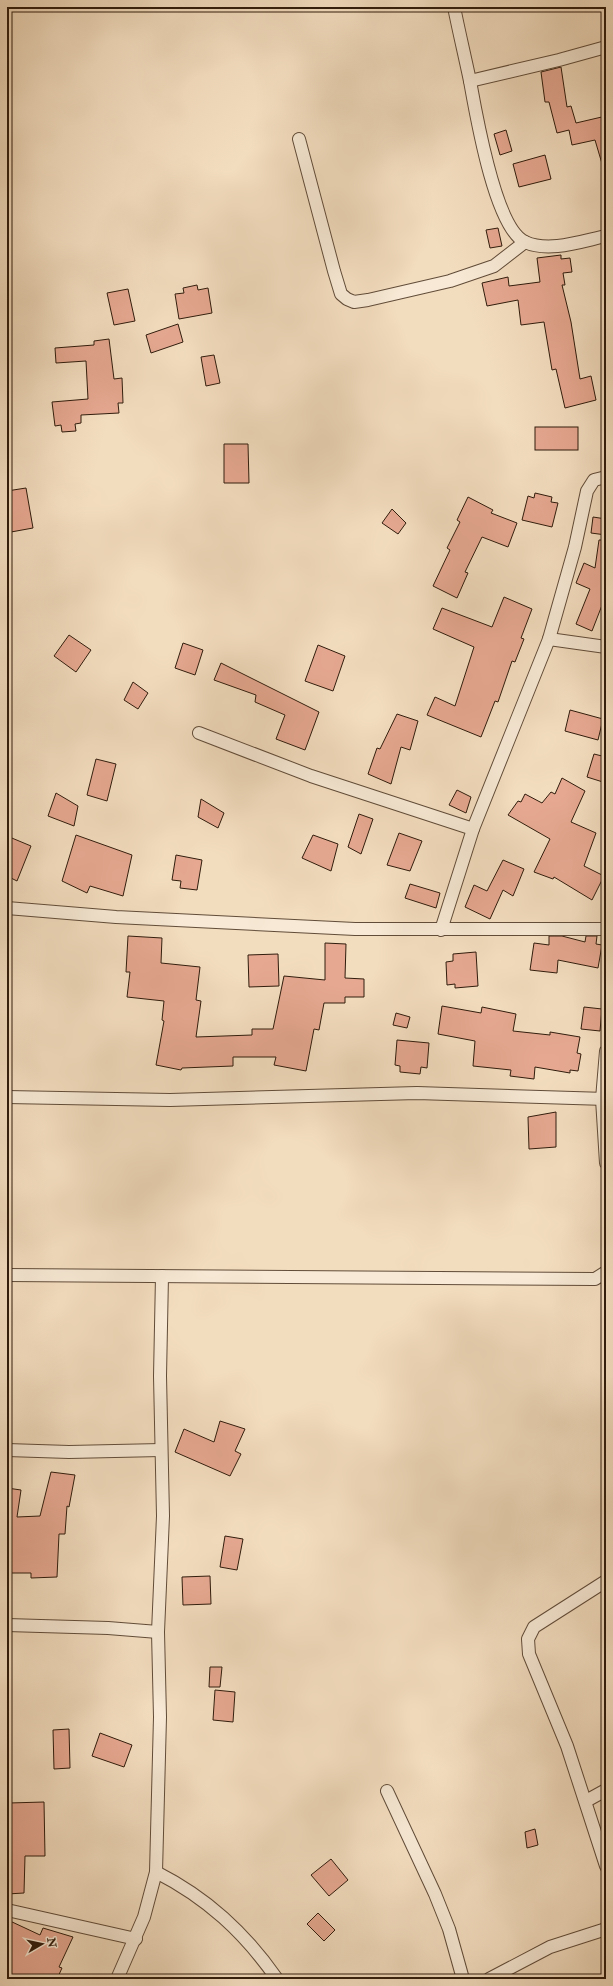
<svg xmlns="http://www.w3.org/2000/svg" width="613" height="1986" font-family="'IM FELL Double Pica',serif">
<style>
.building{fill:#e6a891;stroke:#301c0c}
.lines{fill:none;stroke-linecap:round;stroke-linejoin:round}
.street-casing{stroke:#614c39;stroke-width:14}
.street{stroke:#f7e9d5;stroke-width:12}
</style>
<rect width="100%" height="100%" fill="#f3ddbf"/>
<filter id="stains"><feTurbulence type="fractalNoise" baseFrequency=".005" numOctaves="4"/><feColorMatrix values="0 0 0 0 .2 0 0 0 0 .09 0 0 0 0 .02 0 0 0 .5 -.17"/></filter>
<radialGradient id="worn" r=".72"><stop offset=".6" stop-color="#630" stop-opacity="0"/><stop offset="1" stop-color="#630" stop-opacity=".3"/></radialGradient>
<!-- building -->
<g class="building">
<path d="M561,67L567,107L571,106L576,123L606,116V166L603,167L595,140L572,145L569,130L557,133L549,102H545L541,72Z"/>
<path d="M506,130L512,151L500,155L494,134Z"/>
<path d="M545,155L551,179L519,187L513,164Z"/>
<path d="M498,228L502,246L490,248L486,230Z"/>
<path d="M561,255V259L570,258L572,272L563,273L565,285H562L571,322L580,379L591,376L596,400L565,408L556,369L552,370L544,322L521,325L518,300L487,306L482,283L508,277L509,286L540,282L537,258Z"/>
<path d="M197,285L198,290L208,288L212,313L179,319L175,294L184,293L183,288Z"/>
<path d="M128,289L135,321L114,325L107,293Z"/>
<path d="M178,324L183,342L151,353L146,335Z"/>
<path d="M109,339L114,379L122,378L123,403H118L119,413L81,415V423L75,424L76,431L62,432L61,425L55,426L52,402L88,399L86,361L56,363L55,348L94,345V341Z"/>
<path d="M214,355L220,383L206,386L201,357Z"/>
<rect x="535" y="427" width="43" height="23"/>
<path d="M224,444H248L249,483H224Z"/>
<path d="M26,488L33,528L11,532L7,505V491Z"/>
<path d="M535,493L552,497L551,502L558,503L552,527L522,520L528,496L534,498Z"/>
<path d="M468,497L493,510L491,513L517,523L508,547L482,537L465,572L468,573L457,598L433,586L450,550L447,548L460,522L457,520Z"/>
<path d="M392,509L406,523L398,534L382,523Z"/>
<path d="M593,517L606,519V535L591,533Z"/>
<path d="M599,540H606V595L592,631L576,624L590,589L576,583L584,563L595,568Z"/>
<path d="M504,597L532,609L521,638L524,639L515,662L512,661L498,702L495,701L481,737L427,715L435,697L455,706L474,647L433,629L442,608L492,627Z"/>
<path d="M69,635L91,650L76,672L54,656Z"/>
<path d="M183,643L203,650L195,675L175,668Z"/>
<path d="M318,645L345,656L333,691L305,681Z"/>
<path d="M221,663L319,712L305,750L276,739L285,715L255,702L256,695L214,680Z"/>
<path d="M133,682L148,693L138,709L124,700Z"/>
<path d="M570,710L603,719L598,740L565,731Z"/>
<path d="M397,714L418,721L410,750L401,747L391,784L368,774L377,748L380,749Z"/>
<path d="M594,754L606,757V783L587,777Z"/>
<path d="M96,759L116,764L107,801L87,795Z"/>
<path d="M562,778L585,791L571,822L596,833L584,866L604,876L592,900L554,877L553,879L534,872L550,839L508,815L518,801L521,802L525,794L542,803L551,792L555,794Z"/>
<path d="M457,790L471,797L466,813L449,805Z"/>
<path d="M56,793L78,806L74,826L48,816Z"/>
<path d="M201,799L224,813L218,828L198,817Z"/>
<path d="M359,814L373,819L361,854L348,847Z"/>
<path d="M399,833L422,841L410,871L387,865Z"/>
<path d="M76,835L132,855L123,896L90,886L87,893L62,881Z"/>
<path d="M313,835L338,844L331,871L302,858Z"/>
<path d="M7,836L31,846L17,881L7,876Z"/>
<path d="M176,855L202,860L197,890L180,888L181,881L172,880Z"/>
<path d="M503,860L524,869L513,896L503,890L490,919L465,907L474,885L487,891Z"/>
<path d="M410,884L440,893L436,908L405,898Z"/>
<path d="M128,936L162,938L161,963L200,967L196,1000L201,1001L196,1037L252,1035V1029H273L284,976L325,980V943L346,944L345,978L364,979V997H345V1003H324L319,1030L314,1029L306,1071L274,1065L276,1057H233V1066L182,1068L181,1070L156,1065L164,1021L162,1020L164,1001L127,997L130,972H126Z"/>
<path d="M549,936H562L585,942L586,936H597L596,944L602,945L598,968L558,960L557,973L530,970L534,943L549,945Z"/>
<path d="M476,952L478,986L455,988V984L447,985L446,962L453,961V954Z"/>
<path d="M278,954L279,986L249,987L248,955Z"/>
<path d="M442,1006L481,1013L482,1007L516,1014L513,1031L550,1035V1032L580,1037L577,1053L581,1054L578,1071L570,1070V1073L535,1067L534,1079L510,1076L511,1070L473,1066L475,1041L438,1034Z"/>
<path d="M584,1007L602,1009L600,1031L581,1029Z"/>
<path d="M396,1013L410,1017L407,1028L393,1025Z"/>
<path d="M397,1040L429,1043L427,1068L421,1067L420,1074L400,1072V1066L395,1065Z"/>
<path d="M556,1112V1147L529,1149L528,1117Z"/>
<path d="M220,1421L245,1429L235,1451L241,1454L230,1476L175,1452L184,1429L214,1442Z"/>
<path d="M51,1472L75,1475L69,1507L67,1506L65,1534H59L57,1577L31,1578V1573H7V1488L21,1490L17,1517L40,1516Z"/>
<path d="M225,1536L243,1539L237,1570L220,1567Z"/>
<path d="M210,1576L211,1604L183,1605L182,1577Z"/>
<path d="M210,1667H222L220,1687H209Z"/>
<path d="M215,1690L235,1692L233,1722L213,1720Z"/>
<path d="M69,1729L70,1768L54,1769L53,1730Z"/>
<path d="M100,1733L132,1745L124,1767L92,1756Z"/>
<path d="M44,1802L45,1856H25L24,1893L7,1894L9,1803Z"/>
<path d="M535,1829L538,1845L527,1848L525,1832Z"/>
<path d="M331,1859L348,1880L329,1896L311,1875Z"/>
<path d="M318,1913L335,1930L324,1941L307,1924Z"/>
<path d="M10,1921L40,1935L43,1928L73,1937L59,1967L62,1968L57,1979H7V1930Z"/>
</g>
<g class="lines">
<!-- street casing -->
<g class="street-casing">
<g id="street">
<path d="M454,7C459,32 465,57 470,81C476,114 495,228 525,242C549,253 582,241 606,236"/>
<path d="M470,81L559,60L606,47"/>
<path d="M299,139L334,271L341,294L347,299L354,302L368,300L450,281L494,266L525,242"/>
<path d="M549,639L606,647"/>
<path d="M199,733L311,776L473,829"/>
<path d="M7,908L116,917L355,929H606"/>
<path d="M441,930L473,829L549,639L575,547L587,491L594,480L606,477"/>
<path d="M606,1051L602,1099L606,1163"/>
<path d="M7,1097L170,1100L417,1093L606,1099"/>
<path d="M7,1275L595,1279L606,1272"/>
<path d="M7,1450L69,1452L161,1450"/>
<path d="M606,1581L534,1627L528,1639L529,1654L567,1746L606,1866"/>
<path d="M7,1625L108,1628L158,1632"/>
<path d="M387,1791L435,1894L449,1929L463,1979"/>
<path d="M586,1801L606,1790"/>
<path d="M156,1872C207,1898 244,1932 277,1979"/>
<path d="M7,1910L136,1939"/>
<path d="M117,1979L144,1917L156,1872L160,1717L158,1632L163,1516L160,1376L162,1276"/>
<path d="M489,1979L550,1947L606,1929"/>
</g>
</g>
<!-- street -->
<use href="#street" class="street"/>
</g>
<!-- margin -->
<rect width="613" height="1986" fill="none" stroke="#f3ddbf" stroke-width="24"/>
<rect x="8" y="8" width="597" height="1970" fill="none" stroke="#301c0c" stroke-width="2"/>
<rect x="12" y="12" width="589" height="1962" fill="none" stroke="#301c0c"/>
<!-- north arrow -->
<g transform="translate(42 1944) rotate(81)" stroke="#f7e9d5" stroke-width="3" paint-order="stroke">
<path d="M0-3L7 15L0 10L-7 15Z" fill="#301c0c"/>
<text y="-6" font-size="11" font-weight="bold" text-anchor="middle" fill="#301c0c">N</text>
</g>
<rect width="100%" height="100%" filter="url(#stains)"/>
<rect width="100%" height="100%" fill="url(#worn)"/>
</svg>
